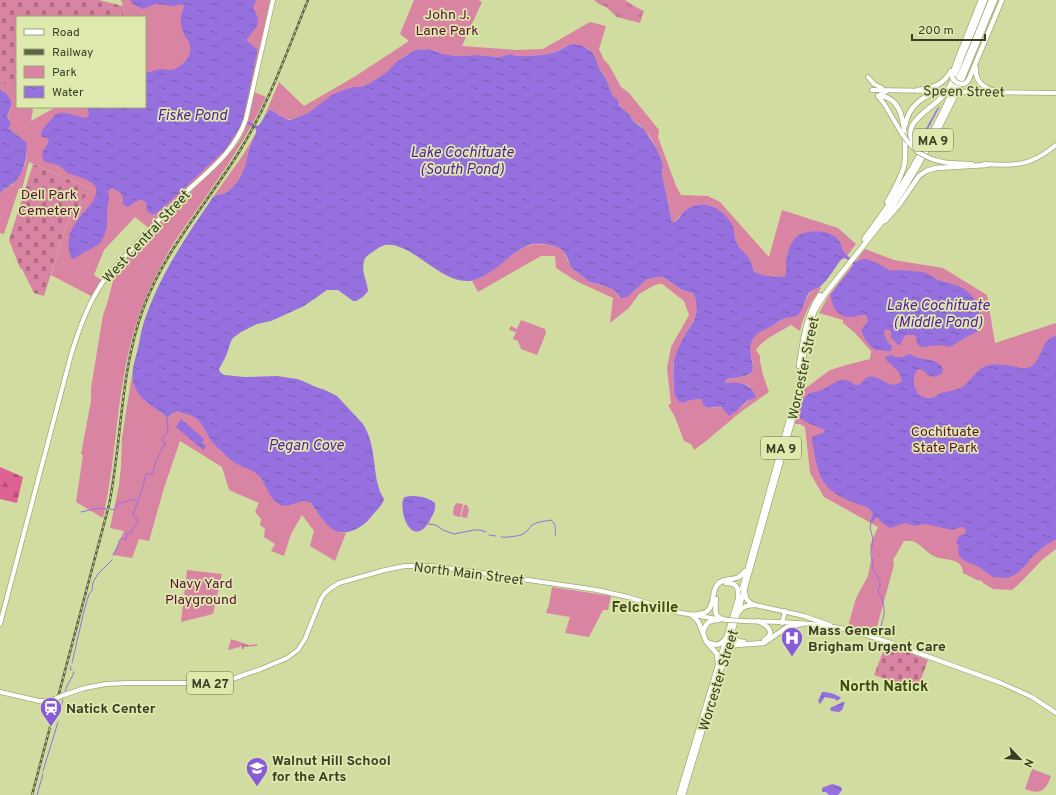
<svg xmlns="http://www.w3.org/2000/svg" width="1056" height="795" font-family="Overpass,sans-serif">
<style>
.grass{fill:url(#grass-tufts)}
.forest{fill:url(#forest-firs)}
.cemetery{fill:url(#cemetery-stones)}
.green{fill:#da84a3}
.water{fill:url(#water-ripples)}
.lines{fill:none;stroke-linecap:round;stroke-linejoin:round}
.stream{stroke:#9670df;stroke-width:1}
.major-casing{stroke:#a0ab73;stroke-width:5.5}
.highway-casing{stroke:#a0ab73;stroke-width:6}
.major{stroke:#fff;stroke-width:4}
.highway{stroke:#fff;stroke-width:4.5}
.rail-casing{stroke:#5e6343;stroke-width:2.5}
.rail{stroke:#dee9ae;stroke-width:1;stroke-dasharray:3;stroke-linecap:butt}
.major-bridge-casing{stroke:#a0ab73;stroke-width:5.5;stroke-linecap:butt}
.highway-bridge-casing{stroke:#a0ab73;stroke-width:6;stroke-linecap:butt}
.major-bridge{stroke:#fff;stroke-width:4}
.highway-bridge{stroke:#fff;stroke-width:4.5}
.labels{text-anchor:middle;stroke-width:3.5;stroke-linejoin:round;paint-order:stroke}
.shield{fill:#dee9ae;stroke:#6b714f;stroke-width:1}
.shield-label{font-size:13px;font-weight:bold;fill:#3a3e26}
.park-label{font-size:14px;fill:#5d0d34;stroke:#dee9ae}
.street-label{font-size:14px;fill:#3a3e26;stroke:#dee9ae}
.poi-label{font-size:14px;font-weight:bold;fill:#3a3e26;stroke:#dee9ae;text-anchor:start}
.water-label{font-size:15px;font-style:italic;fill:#591ba2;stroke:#dee9ae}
.neighbourhood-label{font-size:15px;font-weight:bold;fill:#414910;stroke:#dee9ae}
</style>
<defs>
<pattern id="grass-tufts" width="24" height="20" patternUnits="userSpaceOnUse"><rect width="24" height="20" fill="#da84a3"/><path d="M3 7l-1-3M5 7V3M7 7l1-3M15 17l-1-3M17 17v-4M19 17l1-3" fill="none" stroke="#b26d85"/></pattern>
<pattern id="forest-firs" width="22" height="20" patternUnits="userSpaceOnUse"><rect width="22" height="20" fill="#df6194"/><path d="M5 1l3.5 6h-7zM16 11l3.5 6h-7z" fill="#b65179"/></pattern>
<pattern id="cemetery-stones" width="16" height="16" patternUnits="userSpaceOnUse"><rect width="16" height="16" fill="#da84a3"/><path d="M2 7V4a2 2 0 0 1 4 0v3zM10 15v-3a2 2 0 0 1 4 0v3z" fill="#b26d85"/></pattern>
<pattern id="water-ripples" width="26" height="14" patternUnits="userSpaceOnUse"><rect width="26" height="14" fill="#9670df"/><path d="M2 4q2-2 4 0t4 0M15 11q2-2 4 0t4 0" fill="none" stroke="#7b5db5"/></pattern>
</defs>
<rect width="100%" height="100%" fill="#d1dca1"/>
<!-- grass -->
<g class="grass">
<path d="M594,0H625L634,6L644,11L640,23L617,17L606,7L599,4Z"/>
<path d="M231,639L249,645L257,644V646L244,647V649H242L241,646H240V647L228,650Z"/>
</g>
<!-- forest -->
<path class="forest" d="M0,467L23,477L17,503L0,499Z"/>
<!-- cemetery -->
<g class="cemetery">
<path d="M0,0H99L123,6L124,17H17V97C12,89 5,86 0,79Z"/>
<path d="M33,164L91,189L67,223L44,296L34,293L22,269L20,268L9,240Z"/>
<path d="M886,644L928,660L916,693L888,683L889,680L874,675Z"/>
</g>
<!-- green -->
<g class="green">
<path d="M121,0H270L248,104L245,123L233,146L150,229L135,217L104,250L94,275L103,281L93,297L51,275L67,223L91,189L29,162L22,189L19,188L4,234L0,233V193L7,187L12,185L23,169L26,162L27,151L23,140L8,128L9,118L7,116L11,107L4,91L0,89V79C5,86 14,88 17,97C18,99 17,104 17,107H30L33,110L31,121L56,107H145V17H124L123,6Z"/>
<path d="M414,0H478L482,2L462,46L516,50L543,49L590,22L606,26L599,49L604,60L609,65L621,87L629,93L659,130L658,137L676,186L681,195L708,196L720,202L769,257L782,210L838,228L856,244L847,256L843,251L840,243L836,238L814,232H809L793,241L787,255V272L785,276C780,278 775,276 770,276C766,275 762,276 758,274C752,271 753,266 751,262C747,255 741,251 738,245C734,239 735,232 732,227C720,204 702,196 681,215C678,217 677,220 675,222H672L662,174L663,164L657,149L652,140L648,134L640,125L633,121L629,114L623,109L613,96L606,79L600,70L595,57L592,52L588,49L571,44L556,52L542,55L524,56H516L511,54L499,57L477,55L457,56L443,54L429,49L415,50L396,62L388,71L370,83L361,87H353L343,90L332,96L308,113C292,121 287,122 273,111L267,112L264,117L279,82L304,106L354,77L409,41L400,34Z"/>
<path d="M254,92L266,97C242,149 207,194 175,241C155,274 139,308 130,346C116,403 116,461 103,518L76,502L83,455L81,454L91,401V388L103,315L107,304L116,269L155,227L226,157C232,150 238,144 242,136C249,122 251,107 254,92Z"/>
<path d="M257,131C255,137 252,142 250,148C244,167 244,179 227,192C223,195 218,193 213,197L243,155Z"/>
<path d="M535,244L550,245L560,248L563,250L571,268L581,275L589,282L594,283L604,286L610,287L614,290L619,297L631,294L646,280L657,277H662L666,279L682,290L693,293C703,309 693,321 685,335C681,342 678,350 675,358C671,368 674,381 674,392L689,400L701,399L712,408C719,406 723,407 727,414L730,415C736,411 740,407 746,403C749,399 752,398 755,394C753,392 751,388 749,386C744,382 733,383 728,383L725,382L727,379C732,377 746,378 750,374C758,365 746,351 751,341C753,336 760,331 765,329C769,328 766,329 770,327C775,325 779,321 783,319C787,317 792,318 795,316C797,315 798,313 799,312C808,302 805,291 820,287L821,288C812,301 803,315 800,331L791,325C780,332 764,338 756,350L760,356V361L763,375L769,392L742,411L706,441L694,450L691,444L684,441L675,417L668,405L671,404L667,368L671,347L689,315L684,301L662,284H658L653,286L639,294L629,308L610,323L613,298L576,281L556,268L555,256H541L478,292L472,281L482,277L519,250L524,247Z"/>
<path d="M865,249L894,260L943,268L987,295L995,343L1056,323V549L1042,560L1020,583L1012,590L993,589L983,583L982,581L977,580L963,573C962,557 946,561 936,557C928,554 922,546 915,542L911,541H904L893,560L894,565L875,634L848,626L856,598L868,576L872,554L870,545L878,527L824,497L810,473L805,427L800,424H795L801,390H803L830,370L846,365L870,359L871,351L855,333L843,323V320L819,313L829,295Z"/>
<path d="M521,320L545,329L546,333L537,355L521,349L518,341L513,339L516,332L509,330L511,326L517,329Z"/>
<path d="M132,374L133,381L146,402L168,418L174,412H177L189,414L194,416L202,424L212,441L220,451L232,461L239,465L253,470L258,474L267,487L291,505C297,503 304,499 311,503C320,516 328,532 346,533L335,561L310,546L314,531L302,515L291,534L284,556L271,551L275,544L264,537L265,529L260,525L261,519L255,512L259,503L229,490L222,467L180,441L164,488L149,541L139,539L132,558L113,555L124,531L110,528L119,485L121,466L122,438Z"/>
<path d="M457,503L463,504L460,517L455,516L453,514L454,506Z"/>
<path d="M464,505H467L469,510L467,518L461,517Z"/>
<path d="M187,570L222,574L213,614L181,622Z"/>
<path d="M552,587L611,596L608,610H603L589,637L565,633L570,617L546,613L549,604Z"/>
<path d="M1032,769L1051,776C1046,791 1040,795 1025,789Z"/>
</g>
<!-- water -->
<g class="water">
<path d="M130,0H256L253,8C263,24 257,25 247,39V41L257,49V53L243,119L258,126C263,122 263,115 270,110L273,111L280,116L289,120L299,117L308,113L332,95L343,90L353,87H361L370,83L388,71L396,62L415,50L429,49L443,54L457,56L477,55L499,57L511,54L516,56H524L542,55L556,52L571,44L578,45L583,46L592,52L595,57L600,70L606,79L613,96L618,100L619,105L623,109L629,114L633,121L644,129L657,149L663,164L662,174L672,222H675C679,219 681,214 685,211C689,208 694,205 699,205C713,202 728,215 733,227C735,233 734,239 738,245C741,251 748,255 751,262C753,266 752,269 755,272C760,276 780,278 785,276C787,271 786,267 786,261C787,256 788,251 790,246C794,238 799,233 809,232C821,231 834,231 841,244C842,247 842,250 844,252C847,256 852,259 856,262L863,259H867L879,264L887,269L891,271L898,270L923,272L928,274L938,280L959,286L967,291L974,298L978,307L981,321L979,329L977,332L966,337L952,346L949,347L940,345L921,347L917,344L916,336L913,335H905L900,345H898L894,340L891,338V331L886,329L884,331C885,338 887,342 892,346L891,351H884L881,350H875C871,347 860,335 862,329C865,323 870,324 866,315C861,314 858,316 853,317C840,319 830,307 831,294L853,266V264L845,258L842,259L840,261C834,269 829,278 822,285C818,289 812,289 809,293C804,300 804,309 798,315C794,318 787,317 783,319C778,321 775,325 770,327C763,331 761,330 755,336C742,349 761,369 748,375C741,378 733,377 727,379L725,382L728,383C741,382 751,383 756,397C753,399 750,399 747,401C741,406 736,412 729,416L721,407C714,406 709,410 703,405L702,400L701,399C693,400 690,399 683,403C675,401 674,393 674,386C673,378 673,369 674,361C675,354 681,342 685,335C688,329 693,324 695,317C698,309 697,300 693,293L682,290L666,279L662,277H657L646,280L631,294L627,297L621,298C618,296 617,293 615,291C611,287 595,283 589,282L581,275L571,268C569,263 567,255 563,251C559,245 540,243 533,244C528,245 523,247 519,250C504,260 485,281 467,281C438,281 412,242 385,245C381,246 378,248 374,251C370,254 365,256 364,261C361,273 367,280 368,291L363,297L356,301H353L338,290H327L304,306L291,312L271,321L257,324L241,332L233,338L231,341L226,356L219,369L220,372L224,375L244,377L277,376L297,379L303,381L316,387L325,390L337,396L363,424C375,443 373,465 378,485L380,492L384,499C382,507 375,511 371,517C366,523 361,527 354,530C332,540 321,517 311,503C299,496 289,513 276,502C269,497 266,484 260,477C254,470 247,469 239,465C234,463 230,459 226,456C222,452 217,448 213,443C203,429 202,416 182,413C179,412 176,411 173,413C171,414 169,417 167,418C163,413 158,411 153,407C146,402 138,395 135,387C129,373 135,362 138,348C140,339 141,330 144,322C159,276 186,237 213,197C218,193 223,195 227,192C245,178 244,166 250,147C252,141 257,135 256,129L249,125L242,123L237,132L226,149L164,207L155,214H151C146,211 146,210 147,204L143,200H138L128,207L125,206L123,204V198L121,193L112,188L108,191L109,197L107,212V226L105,234L101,242L98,245L83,253L74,259L71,258C68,250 68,242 70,233C72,228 76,222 80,217C86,209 105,193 92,183C84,177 74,176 66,172C60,163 52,165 44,161C38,147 51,148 48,138L42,137L41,135C41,129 45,127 49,122C51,120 53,117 55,115C62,109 77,117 86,118L88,117L89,114L87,107H145V73C150,72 155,70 160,69C165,69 170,71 175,69C184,65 193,55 190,44C189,42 187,39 185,36C180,27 179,17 184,7L183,5L181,4L174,6L155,4L143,9L133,4Z"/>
<path d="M0,89C7,93 14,100 10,109C9,111 8,113 7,116L11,124L8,128L26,142C29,154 23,177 12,184C7,188 3,188 0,194Z"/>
<path d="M940,106L921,142C924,131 927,127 933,116C935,112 937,108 940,106Z"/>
<path d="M1056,336V539L1043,547L1031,558L1026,565L1016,574L1008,578L993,577L979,567L965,561L959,556L958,545L956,542L959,536L966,533V530L963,527H960L953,530L934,526L925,524L915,526L905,523L890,528L882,523L878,518H876L871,523L870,522L873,514C869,506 862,506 855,503C818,489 818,474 812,439L813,436L823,433L825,430L808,423L800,418C800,411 801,400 807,395C810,392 815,392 819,391C827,388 837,379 845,380C849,380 852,383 856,385H859C862,383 864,380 866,378C879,371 888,393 902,381L899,372L886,360L885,357L891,355L895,357H903L910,354C914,356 917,358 920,358C929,361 940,359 943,370L941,374L934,377L928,375C925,372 923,369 918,369C909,379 915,399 930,398C934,398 937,395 941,393C948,391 955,391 962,387C972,380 977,367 990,365C997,364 1005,365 1012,366C1018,367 1023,370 1030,367C1043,361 1040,339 1056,336Z"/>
<path d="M181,419L203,438L204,440L202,443L206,447L203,450L176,427Z"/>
<path d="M410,496C419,496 428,497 435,503C436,509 434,513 431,518C416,549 399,520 403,499L405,497Z"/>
<path d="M822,692C829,692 836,694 841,698L837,701L835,699L825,697L820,704L818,701Z"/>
<path d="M843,702H845L842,710L839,712L831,711L830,708Z"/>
<path d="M832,784L836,785L841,787L842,790L838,795H829L826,792H822V788L824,787Z"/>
</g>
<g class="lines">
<!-- stream -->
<g class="stream">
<path d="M110,509L115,510L119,502L123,503L129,500H137"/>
<path d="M81,512L99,508L106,509"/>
<path d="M871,523L870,528L872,535L873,541L871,551V556L873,561L872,567L880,581V586L878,591C888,608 884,617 878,635"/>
<path d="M428,524L436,525L443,530L454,534L474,530H480L486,532"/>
<path d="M489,535L496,536"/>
<path d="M501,537C504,538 520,536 523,534C527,532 529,528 532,525C537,522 545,521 551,520C556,524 556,530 555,536"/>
<path d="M113,555C114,551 116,551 117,548C119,543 118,541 122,538L126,540L127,533H131L132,530L138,522L137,519L134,516L133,514L142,490L146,474H150L153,473C154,462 160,455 163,445H165V443L162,440V439L168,432L167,418"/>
<path d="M72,663L84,611L89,594L92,591L93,582L98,574L112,560"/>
<path d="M71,666L70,669L72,670"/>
<path d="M65,691C67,684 73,677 74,672"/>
<path d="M60,711L63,700"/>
<path d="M43,771L58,722"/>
<path d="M37,795L43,774"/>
</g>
<!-- major casing -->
<g class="major-casing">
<g id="major">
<path d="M868,77L874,84L882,88"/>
<path d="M872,90L939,91"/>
<path d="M887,91L878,96L885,105L902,134"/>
<path d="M960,92L1056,93"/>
<path d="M908,142L916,150"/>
<path d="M927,157C941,164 956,163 972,164"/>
<path d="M984,164C1016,166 1031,166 1056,145"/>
<path d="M755,605L804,616L830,625"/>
<path d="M744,621C776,622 808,622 840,628C856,631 872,637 888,642L1001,683L1032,697L1056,713"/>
<path d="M782,623L785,611"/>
<path d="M0,624L71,355C78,332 86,308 99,288C106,275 117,265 126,255C146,233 166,212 187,191C211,169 235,151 246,119L273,0"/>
<path d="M0,692L39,701H44L54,699"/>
<path d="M64,695L85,688L106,684L128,683H202L221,682L235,678L261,669L287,658L298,650L305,639L321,599L325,593L331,588L339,583L385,570L405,566H433L597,590L628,597L676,612L717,619"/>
</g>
</g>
<!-- highway casing -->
<g class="highway-casing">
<g id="highway">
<path d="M976,68C974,83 987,90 1000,92"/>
<path d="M952,76L956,63L981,0"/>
<path d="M964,84L967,82L969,79L1002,0"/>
<path d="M918,90C933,88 943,85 951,71"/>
<path d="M878,96C902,96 904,124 905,141C905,149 906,157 904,166C901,178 894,190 887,202"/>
<path d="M905,126C908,106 924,94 943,91"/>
<path d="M918,152C912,144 908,135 912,126C918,113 939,104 947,91C953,81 958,68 962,57C970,38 978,19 985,0"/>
<path d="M885,221L899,205L919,176L926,171L936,168L987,165"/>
<path d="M864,239C899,193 929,143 953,90C967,61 979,30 991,0"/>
<path d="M799,366C803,341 805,317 820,295"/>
<path d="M726,583C739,582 739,591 738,602"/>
<path d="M742,589L792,409"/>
<path d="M745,592C745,599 748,602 754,605"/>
<path d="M716,599C715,611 713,618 727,620"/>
<path d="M739,612C743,606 748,605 755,605"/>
<path d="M692,615C706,614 711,612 713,597C714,593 714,589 717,585C725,575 737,584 745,571"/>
<path d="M692,615L696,619L699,623L706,641L717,654L718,663"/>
<path d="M758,621C767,625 777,633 764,640"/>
<path d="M733,631C733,639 737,642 744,642"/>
<path d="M703,633C705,623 709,620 719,620"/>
<path d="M707,642C715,646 720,646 725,639"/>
<path d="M727,652L731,648L735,645L764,643L787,627L802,624"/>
<path d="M679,795L738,599"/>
<path d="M683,795L736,619L792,422L797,399L808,328L815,310L825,294L882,222L904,189L919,164L938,130L956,94L995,0"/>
</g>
</g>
<!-- major -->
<use href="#major" class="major"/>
<!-- highway -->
<use href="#highway" class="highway"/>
<!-- rail casing -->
<g class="rail-casing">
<path id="rail" d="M32,795L109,505C122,440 120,372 143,309C165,249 206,205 239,152C269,104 287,51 308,0"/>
</g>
<!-- rail -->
<use href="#rail" class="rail"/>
<!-- major-bridge casing -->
<g class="major-bridge-casing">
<g id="major-bridge">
<path d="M943,91L960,92"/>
<path d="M902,134L908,142"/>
<path d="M918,152L927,157"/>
<path d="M727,620L744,621"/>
<path d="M54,699L64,695"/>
</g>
</g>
<!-- highway-bridge casing -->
<g class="highway-bridge-casing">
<path id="highway-bridge" d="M952,76C953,82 959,84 964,84"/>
</g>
<!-- major-bridge -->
<use href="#major-bridge" class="major-bridge"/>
<!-- highway-bridge -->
<use href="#highway-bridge" class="highway-bridge"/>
</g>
<!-- icons -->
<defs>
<g id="hospital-pin" transform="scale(1.15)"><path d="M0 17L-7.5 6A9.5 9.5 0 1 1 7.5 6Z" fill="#885cd6" stroke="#dee9ae"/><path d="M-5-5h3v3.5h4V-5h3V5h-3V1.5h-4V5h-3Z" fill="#fff"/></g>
<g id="station-pin" transform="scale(1.15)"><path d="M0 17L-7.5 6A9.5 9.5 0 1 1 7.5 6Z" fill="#885cd6" stroke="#dee9ae"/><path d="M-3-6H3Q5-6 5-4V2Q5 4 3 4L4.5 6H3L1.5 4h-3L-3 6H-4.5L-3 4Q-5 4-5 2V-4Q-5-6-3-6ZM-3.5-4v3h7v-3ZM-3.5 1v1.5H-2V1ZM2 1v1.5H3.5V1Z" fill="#fff"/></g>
<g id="school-pin" transform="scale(1.15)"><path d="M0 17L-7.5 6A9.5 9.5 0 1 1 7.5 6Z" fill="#885cd6" stroke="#dee9ae"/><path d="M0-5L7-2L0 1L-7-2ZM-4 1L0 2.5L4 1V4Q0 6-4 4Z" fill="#fff"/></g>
</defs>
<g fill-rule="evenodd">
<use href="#hospital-pin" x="792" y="638"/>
<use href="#station-pin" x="51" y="708"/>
<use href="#school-pin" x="257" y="768"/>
</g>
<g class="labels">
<!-- shield labels -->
<g class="shield">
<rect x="913" y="129" width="40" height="22" rx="3"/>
<rect x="761" y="437" width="40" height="22" rx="3"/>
<rect x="187" y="672" width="46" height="22" rx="3"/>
</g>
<g class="shield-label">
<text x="933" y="145">MA 9</text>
<text x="781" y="453">MA 9</text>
<text x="210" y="688">MA 27</text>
</g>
<!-- park labels -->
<g class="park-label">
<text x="447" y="19">John J.<tspan x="447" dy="16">Lane Park</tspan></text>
<text x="49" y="199">Dell Park<tspan x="49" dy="16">Cemetery</tspan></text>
<text x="945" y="436">Cochituate<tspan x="945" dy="16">State Park</tspan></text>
<text x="201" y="588">Navy Yard<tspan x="201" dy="16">Playground</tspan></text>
</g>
<!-- street labels -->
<g class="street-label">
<text transform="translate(964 91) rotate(1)" y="5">Speen Street</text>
<text transform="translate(146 236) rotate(-47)" y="5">West Central Street</text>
<text transform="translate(803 368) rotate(-78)" y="5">Worcester Street</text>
<text transform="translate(469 573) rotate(7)" y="5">North Main Street</text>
<text transform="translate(718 680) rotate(-73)" y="5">Worcester Street</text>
</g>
<!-- poi labels -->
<g class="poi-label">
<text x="808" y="635">Mass General<tspan x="808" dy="16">Brigham Urgent Care</tspan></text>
<text x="66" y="713">Natick Center</text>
<text x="272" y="765">Walnut Hill School<tspan x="272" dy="16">for the Arts</tspan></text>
</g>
<!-- water labels -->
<g class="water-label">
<text x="192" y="120">Fiske Pond</text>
<text x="462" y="157">Lake Cochituate<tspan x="462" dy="17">(South Pond)</tspan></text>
<text x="938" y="310">Lake Cochituate<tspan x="938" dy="17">(Middle Pond)</tspan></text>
<text x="306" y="450">Pegan Cove</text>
</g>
<!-- neighbourhood labels -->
<g class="neighbourhood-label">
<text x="645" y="612">Felchville</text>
<text x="884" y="691">North Natick</text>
</g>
</g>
<!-- legend -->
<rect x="16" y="16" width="130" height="92" fill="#dee9ae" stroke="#9ca578"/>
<rect x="24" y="29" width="20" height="6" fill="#ffffff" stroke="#9ca578"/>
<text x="52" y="36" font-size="12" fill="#3a3e26">Road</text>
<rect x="24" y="49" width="20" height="6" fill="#5e6343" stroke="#9ca578"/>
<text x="52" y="56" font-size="12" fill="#3a3e26">Railway</text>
<rect x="24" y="66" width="20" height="12" fill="#da84a3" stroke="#9ca578"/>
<text x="52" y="76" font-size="12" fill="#3a3e26">Park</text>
<rect x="24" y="86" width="20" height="12" fill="url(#water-ripples)" stroke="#9ca578"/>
<text x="52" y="96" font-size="12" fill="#3a3e26">Water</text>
<!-- north arrow -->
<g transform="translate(1020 759) rotate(115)" stroke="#dee9ae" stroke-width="3" paint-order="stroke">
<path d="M0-3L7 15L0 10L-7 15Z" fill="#3a3e26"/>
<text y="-6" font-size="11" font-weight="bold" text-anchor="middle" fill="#3a3e26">N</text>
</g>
<!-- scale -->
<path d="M912 34v6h73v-6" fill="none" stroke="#3a3e26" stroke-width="2"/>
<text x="918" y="34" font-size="12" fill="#3a3e26" stroke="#dee9ae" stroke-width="3" paint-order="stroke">200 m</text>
</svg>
